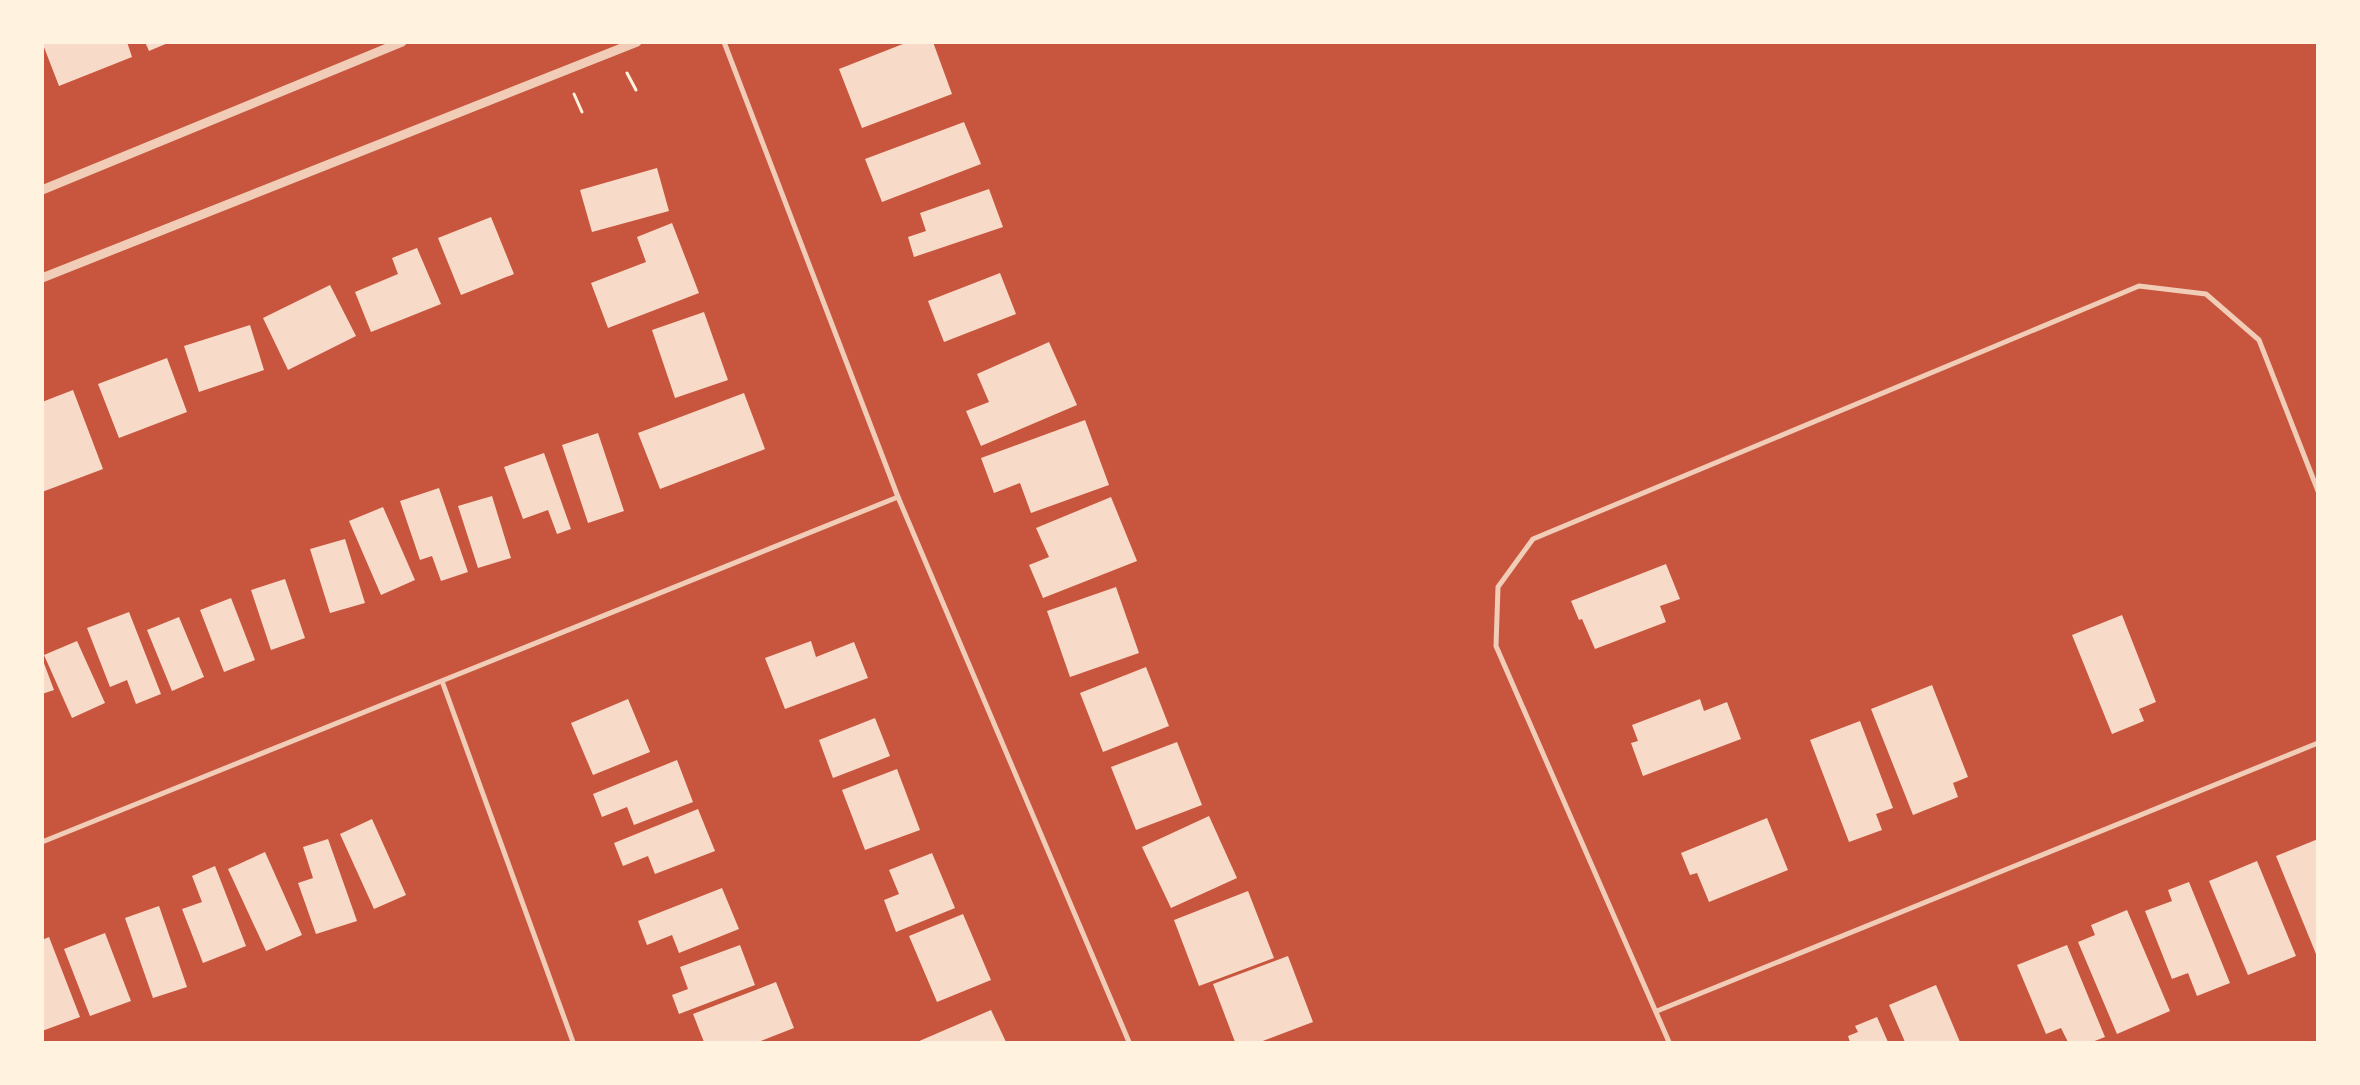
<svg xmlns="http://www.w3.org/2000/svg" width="2360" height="1085" font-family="'Open Sans',sans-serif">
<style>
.building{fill:#f7dbc8}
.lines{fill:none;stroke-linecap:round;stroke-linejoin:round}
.path{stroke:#fff3e0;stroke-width:3}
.minor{stroke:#f1ccb7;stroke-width:5}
.tertiary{stroke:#f1ccb7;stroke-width:9}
</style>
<rect width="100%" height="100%" fill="#c8553d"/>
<!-- building -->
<g class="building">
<path d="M42,42H127L132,57L59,86Z"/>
<path d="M145,42H168V43L149,51Z"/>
<path d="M908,42H933L952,94L862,128L839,69Z"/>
<path d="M964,122L981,164L882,202L865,159Z"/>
<path d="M657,168L669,211L592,232L580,190Z"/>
<path d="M989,189L1003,227L914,257L908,237L926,231L920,213Z"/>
<path d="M491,217L514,274L461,295L438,238Z"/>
<path d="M672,223L699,293L608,328L591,283L646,262L637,237Z"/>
<path d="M417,248L441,304L371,332L355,292L398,274L392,258Z"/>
<path d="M1000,273L1016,314L944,342L928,301Z"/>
<path d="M330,285L356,336L288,370L263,318Z"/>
<path d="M704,312L728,380L675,398L652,330Z"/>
<path d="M250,325L264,370L199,392L184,346Z"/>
<path d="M1049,342L1077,405L981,446L966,411L989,402L977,374Z"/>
<path d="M167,358L187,412L119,438L98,384Z"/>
<path d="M73,390L103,469L42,492V402Z"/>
<path d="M744,393L765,449L660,489L638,433Z"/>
<path d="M1085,420L1109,485L1031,513L1020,483L994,493L981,458Z"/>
<path d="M598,433L624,511L588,523L562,445Z"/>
<path d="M544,453L571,529L557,534L548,510L523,519L504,467Z"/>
<path d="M439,488L468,572L441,581L432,556L420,560L400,501Z"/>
<path d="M492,496L511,558L478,568L458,506Z"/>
<path d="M1111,497L1137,561L1043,598L1029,565L1049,557L1036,528Z"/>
<path d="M383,507L415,580L381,595L349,521Z"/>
<path d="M345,539L365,603L330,613L310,549Z"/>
<path d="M1666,564L1680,599L1660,606L1666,622L1595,649L1582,619L1579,620L1571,601Z"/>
<path d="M285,579L305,638L271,650L251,590Z"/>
<path d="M1116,587L1139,653L1070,677L1047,611Z"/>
<path d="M231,598L255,660L224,672L200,610Z"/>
<path d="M129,612L161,694L136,704L127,680L110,687L87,628Z"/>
<path d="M2122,615L2156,702L2139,709L2144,721L2112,734L2072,635Z"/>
<path d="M179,617L204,677L172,691L147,630Z"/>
<path d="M77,641L105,703L72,718L44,655Z"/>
<path d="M811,641L816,657L854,642L868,678L785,709L765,658Z"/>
<path d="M42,658L54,690L42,694Z"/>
<path d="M1146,667L1169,726L1103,752L1080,693Z"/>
<path d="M1932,685L1968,777L1953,783L1958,797L1913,815L1871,709Z"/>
<path d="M628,699L650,752L593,775L571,723Z"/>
<path d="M1700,699L1704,711L1727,702L1741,739L1643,776L1631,743L1638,741L1632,725Z"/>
<path d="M875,718L890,756L833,778L819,740Z"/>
<path d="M1860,721L1893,808L1876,814L1882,830L1849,842L1810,740Z"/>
<path d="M1177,742L1202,805L1136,830L1111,767Z"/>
<path d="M677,760L693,802L634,825L627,807L602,817L593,794Z"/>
<path d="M897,769L920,830L865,850L842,790Z"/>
<path d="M698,809L715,851L655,874L648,856L623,866L614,843Z"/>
<path d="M1209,816L1237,878L1171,908L1142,847Z"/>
<path d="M1767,818L1788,870L1709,902L1697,873L1690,875L1681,853Z"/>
<path d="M372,819L406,895L374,909L340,834Z"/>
<path d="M328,839L357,921L316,934L298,883L313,878L303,847Z"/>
<path d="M2318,839V954H2316L2276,856Z"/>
<path d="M265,852L302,935L266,951L228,869Z"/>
<path d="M932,853L955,908L896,932L884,900L899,894L889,870Z"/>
<path d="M2257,861L2296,956L2248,975L2209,881Z"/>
<path d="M215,866L246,946L203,963L182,909L202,902L192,876Z"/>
<path d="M2189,882L2230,983L2197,996L2188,973L2172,979L2145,911L2172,901L2168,890Z"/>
<path d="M722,888L739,929L679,953L672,935L647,945L638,921Z"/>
<path d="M1248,891L1274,958L1199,986L1174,920Z"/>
<path d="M159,906L187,987L153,998L125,918Z"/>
<path d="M2127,910L2170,1011L2117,1034L2078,942L2095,935L2091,925Z"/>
<path d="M963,914L991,980L937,1002L909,936Z"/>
<path d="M105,933L131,1001L90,1016L64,949Z"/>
<path d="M49,937L80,1017L42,1031V940Z"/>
<path d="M740,945L755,985L679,1014L672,995L688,989L680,967Z"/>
<path d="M2067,945L2105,1037L2092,1042H2068L2061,1028L2046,1034L2017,965Z"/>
<path d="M1288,956L1313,1022L1260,1042H1235L1213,984Z"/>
<path d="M776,982L794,1028L758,1042H704L693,1014Z"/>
<path d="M1936,985L1960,1042H1905L1889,1005Z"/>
<path d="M991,1010L1006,1042H917Z"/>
<path d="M1877,1017L1888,1042H1850L1848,1036L1858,1032L1855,1026Z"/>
</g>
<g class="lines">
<!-- path -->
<g class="path">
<path d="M627,73L636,90"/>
<path d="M574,94L582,112"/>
</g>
<!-- minor -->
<g class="minor">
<path d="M724,42L898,497L1129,1042"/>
<path d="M442,681L573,1042"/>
<path d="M42,842L898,497"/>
<path d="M1657,1011L2318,743"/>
<path d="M1669,1042L1496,646L1498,587L1533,539L2139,286L2206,294L2259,340L2318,491"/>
</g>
<!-- tertiary -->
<g class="tertiary">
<path d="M42,190L402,42"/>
<path d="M42,278L637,42"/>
</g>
</g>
<!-- border -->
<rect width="2360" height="1085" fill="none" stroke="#fff3e0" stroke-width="88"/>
</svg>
